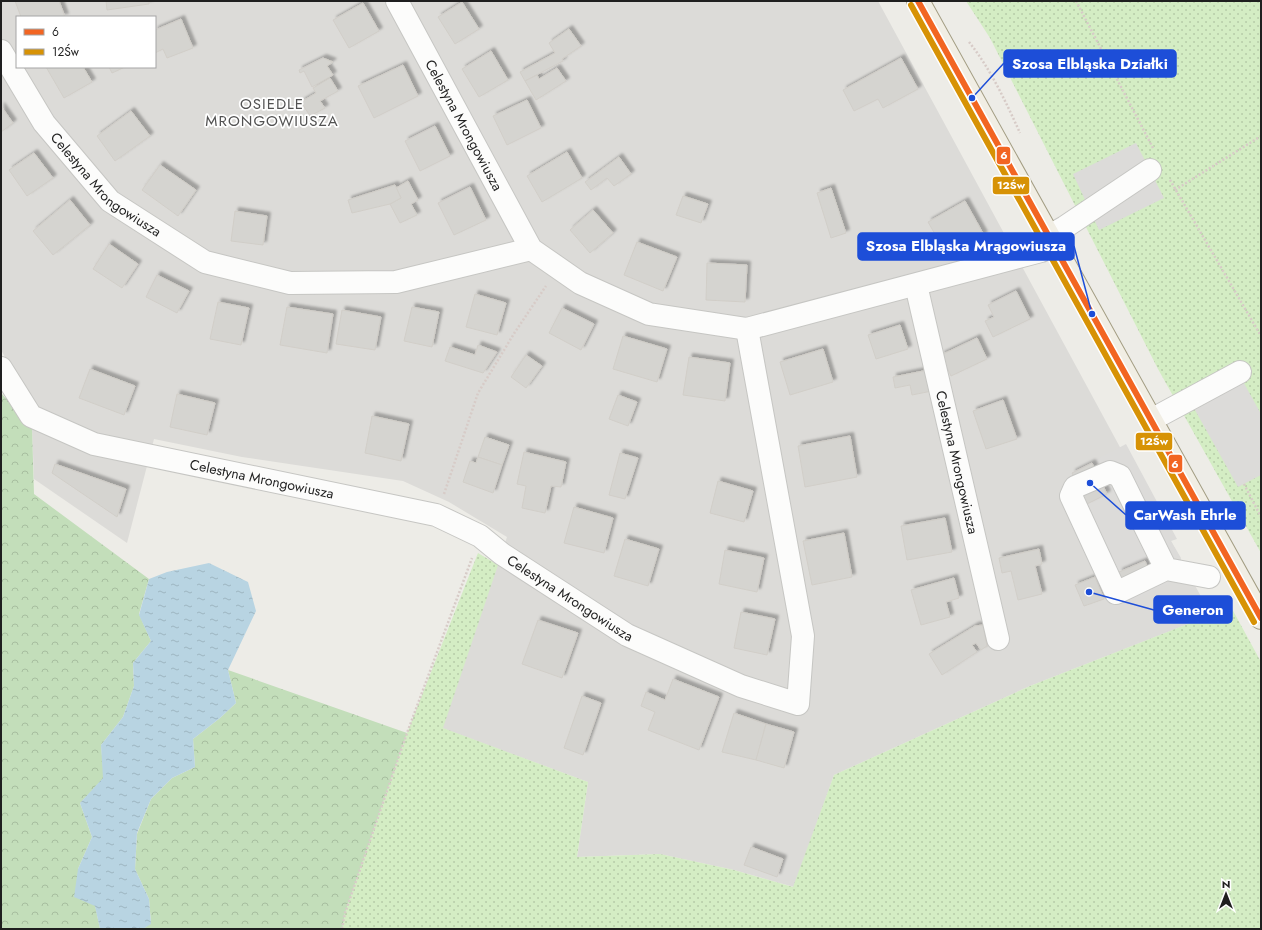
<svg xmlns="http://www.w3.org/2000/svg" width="1262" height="930" font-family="Jost,sans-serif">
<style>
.residential{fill:#dcdbd8;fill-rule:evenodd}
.grass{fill:url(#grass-dots)}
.forest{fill:url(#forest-crowns)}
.parking{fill:#dcdbd9}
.water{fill:url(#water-ripples)}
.building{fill:#d5d4d0;stroke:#d1cec8;filter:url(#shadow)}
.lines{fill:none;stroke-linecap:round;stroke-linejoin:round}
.minor-casing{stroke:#c6c6c3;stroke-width:24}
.major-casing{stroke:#a39d83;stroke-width:24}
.path{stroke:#d7cbc7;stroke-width:2.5;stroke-dasharray:2 2;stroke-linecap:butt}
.minor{stroke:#fcfcfb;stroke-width:22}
.major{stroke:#f1eee4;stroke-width:22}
.bus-1-casing{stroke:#fff;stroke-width:9}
.bus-2-casing{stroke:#fff;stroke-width:9}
.bus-1{stroke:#f26522;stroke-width:6}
.bus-2{stroke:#d79205;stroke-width:6}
.labels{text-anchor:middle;stroke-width:3.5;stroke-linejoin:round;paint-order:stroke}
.street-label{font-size:14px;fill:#1f1f1f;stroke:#fff}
.neighbourhood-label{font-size:15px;letter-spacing:1px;fill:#525252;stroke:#fff}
.leader{fill:none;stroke:#1d4ed8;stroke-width:1.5}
.callout-dot{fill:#1d4ed8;stroke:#fff;stroke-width:1.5}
.callout{fill:#1d4ed8;stroke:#1d4ed8;stroke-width:1.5}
.callout-label{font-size:15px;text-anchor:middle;font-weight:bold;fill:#fff}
.line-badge{stroke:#fff;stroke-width:1.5}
.badge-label{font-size:11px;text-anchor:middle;font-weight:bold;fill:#fff}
</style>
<defs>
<pattern id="grass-dots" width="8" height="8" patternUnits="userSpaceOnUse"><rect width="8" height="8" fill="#d4edc4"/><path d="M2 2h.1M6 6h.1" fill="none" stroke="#b6cba8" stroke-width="1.8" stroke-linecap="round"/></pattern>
<pattern id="forest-crowns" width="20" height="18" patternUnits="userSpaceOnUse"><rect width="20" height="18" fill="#c3deba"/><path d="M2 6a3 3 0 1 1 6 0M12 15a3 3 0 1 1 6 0" fill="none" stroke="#a7be9f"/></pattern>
<pattern id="water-ripples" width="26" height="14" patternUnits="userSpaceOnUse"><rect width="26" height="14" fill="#b8d4e2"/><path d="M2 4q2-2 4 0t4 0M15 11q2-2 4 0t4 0" fill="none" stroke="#9eb6c1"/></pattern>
<filter id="shadow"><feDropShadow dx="3.5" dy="-3.5" stdDeviation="1" flood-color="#0004"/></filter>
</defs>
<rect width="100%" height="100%" fill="#edece7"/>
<!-- residential -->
<path class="residential" d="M1,1H878L1211,615L1030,686L834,775L794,887L734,870L660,854L577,857L588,782L442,728L507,537L449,502L403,481L242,457L154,439L127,543L34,479L32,427L26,393L1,350ZM17,17H155V67H17Z"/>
<!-- grass -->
<g class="grass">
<path d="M966,1H1261V553L1158,369L990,38Z"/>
<path d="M478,553L498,565L443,728L588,782L577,857L660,854L734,870L793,887L834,775L1030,686L1231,607L1261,662V929H342L345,913L407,733Z"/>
</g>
<!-- forest -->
<g class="forest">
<path d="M1,393L32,427L34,494L149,579L139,614L151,641L133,663L134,686L123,717L101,745L104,778L80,803L92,837L78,869L95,905L100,929H1Z"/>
<path d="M228,670L407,733L345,913L342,929H143L151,923L149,899L135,869L137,834L151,799L172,778L195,767L193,739L220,718L236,703Z"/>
</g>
<!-- parking -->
<g class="parking">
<path d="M1136,143L1164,198L1099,230L1073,174Z"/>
<path d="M1234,365L1261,414V475L1238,487L1186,394Z"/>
<path d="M1126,444L1177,539L1171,541L1181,558L1171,583L1112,610L1059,496L1072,473Z"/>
</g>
<!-- water -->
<path class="water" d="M209,563L248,582L256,611L228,670L236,703L220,718L193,739L195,767L172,778L151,799L137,833L135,869L149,899L151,924L143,929H100L95,906L74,897L78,869L92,837L80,803L103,778L101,745L123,717L134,686L133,663L151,641L139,615L149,579L167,572Z"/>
<!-- building -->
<g class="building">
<path d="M15,1H59L65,17H21Z"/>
<path d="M106,1H149V4L107,10Z"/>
<path d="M462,2L479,29L455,44L438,17Z"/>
<path d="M363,3L379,31L349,48L333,20Z"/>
<path d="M181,19L193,48L167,58L163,49L155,53V30Z"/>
<path d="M569,29L581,46L562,59L563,61L525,81L520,72L555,53L549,43Z"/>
<path d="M491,51L508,80L479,97L462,69Z"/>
<path d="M323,58L333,62L327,66L333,75L312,87L304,71L300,73L299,70Z"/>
<path d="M901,58L918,89L883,108L878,99L854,111L843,90Z"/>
<path d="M403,65L418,96L374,118L358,86Z"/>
<path d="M46,67H83L92,82L64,98Z"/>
<path d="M109,67H125L112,73Z"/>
<path d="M557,68L566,81L536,100L525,81L537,75L539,79Z"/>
<path d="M330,78L338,91L320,101L325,108L310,116L301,102L316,93L313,88Z"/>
<path d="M527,100L541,128L507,145L493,116Z"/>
<path d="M1,106L13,123L1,132Z"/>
<path d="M131,111L150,136L115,161L97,136Z"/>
<path d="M435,126L450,156L420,171L405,141Z"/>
<path d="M567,152L582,178L542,202L527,176Z"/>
<path d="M34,153L53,178L27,196L9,170Z"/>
<path d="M619,157L631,174L614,186L607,178L591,190L585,182Z"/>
<path d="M160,165L196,190L178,216L142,190Z"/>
<path d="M408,181L418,200L411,204L417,215L400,223L390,204L401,198L396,188Z"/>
<path d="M395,185L401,198L390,204L352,213L348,200Z"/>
<path d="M470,187L486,220L454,235L438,203Z"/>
<path d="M831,188L846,233L831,238L817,193Z"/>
<path d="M683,196L708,204L701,223L676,215Z"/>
<path d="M70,200L90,225L53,255L33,231Z"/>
<path d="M965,201L984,235L947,255L928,222Z"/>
<path d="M593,210L613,233L590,253L570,230Z"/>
<path d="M235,211L267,216L263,245L231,241Z"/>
<path d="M637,242L677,257L663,291L624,275Z"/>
<path d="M109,244L138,264L122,288L93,269Z"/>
<path d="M707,263L747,265L745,302L706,300Z"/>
<path d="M157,275L189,291L177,313L146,297Z"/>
<path d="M1016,291L1030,319L993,337L985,321L994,317L988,305Z"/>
<path d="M475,294L506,303L497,335L466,327Z"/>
<path d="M218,302L249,308L241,345L210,339Z"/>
<path d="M287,307L333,314L327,353L280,345Z"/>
<path d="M412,307L439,312L432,347L404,341Z"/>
<path d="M562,308L594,324L581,350L549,333Z"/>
<path d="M342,310L381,317L375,350L336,344Z"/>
<path d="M900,325L908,349L876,359L868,335Z"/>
<path d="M623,336L667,349L657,382L613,369Z"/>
<path d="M977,338L987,359L951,376L941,355Z"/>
<path d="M478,345L497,352L483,373L445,361L450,347L475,355Z"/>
<path d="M823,349L833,382L790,395L780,362Z"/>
<path d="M526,355L542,366L526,388L511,377Z"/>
<path d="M689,357L730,363L725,401L683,395Z"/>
<path d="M90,369L135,386L124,415L79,398Z"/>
<path d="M928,370L932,391L912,395L910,385L895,388L893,377Z"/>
<path d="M177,394L215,403L207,435L170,427Z"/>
<path d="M618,395L637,402L628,426L609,419Z"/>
<path d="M1003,400L1017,439L986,449L973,411Z"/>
<path d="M372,416L409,424L401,461L365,453Z"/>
<path d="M850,436L857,477L805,487L798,446Z"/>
<path d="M485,437L509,445L502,465L478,457Z"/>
<path d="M524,452L566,462L561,487L551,486L545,513L522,508L526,486L517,484Z"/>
<path d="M620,453L638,458L625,499L609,495Z"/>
<path d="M478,457L502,465L493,493L463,482L470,461L476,463Z"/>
<path d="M1092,463L1107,494L1087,504L1072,473Z"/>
<path d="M55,464L126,489L117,517L52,473Z"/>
<path d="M718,481L753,491L744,522L710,513Z"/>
<path d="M574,507L613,518L604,553L564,543Z"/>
<path d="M945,518L952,552L907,560L901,526Z"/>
<path d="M844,533L852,577L812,585L803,541Z"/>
<path d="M625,539L659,549L648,586L614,576Z"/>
<path d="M1039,549L1042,564L1035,566L1042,594L1018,600L1011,571L1002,573L999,558Z"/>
<path d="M725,550L764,558L757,592L719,584Z"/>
<path d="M1145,561L1153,581L1127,592L1119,572Z"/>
<path d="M1095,577L1104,599L1084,606L1075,585Z"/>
<path d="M954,578L959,598L946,602L950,617L921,625L911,590Z"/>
<path d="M741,612L775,619L767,655L734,648Z"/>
<path d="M538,620L578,633L562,678L522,664Z"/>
<path d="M983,625L987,646L981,650L976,643L972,645L977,652L942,675L929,654L975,626Z"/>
<path d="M673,679L719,697L699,750L648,730L655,712L641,706L646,692L665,700Z"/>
<path d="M582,696L601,703L583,755L564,748Z"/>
<path d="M734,713L766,724L756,760L722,752Z"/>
<path d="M766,724L794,732L784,768L756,760Z"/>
<path d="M751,847L783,859L777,877L744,865Z"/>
</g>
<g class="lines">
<!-- minor casing -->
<g class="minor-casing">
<g id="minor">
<path id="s1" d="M397,1L531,249L580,283L649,314L747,329L1041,251L1054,245"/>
<path id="s2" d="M1,51L44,123L110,201L205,262L290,283L396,282L531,249"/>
<path d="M1049,236L1065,227L1150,170"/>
<path id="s3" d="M916,285L998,639"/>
<path id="s4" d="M1,368L31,416L94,444L436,515L480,536L502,554L627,635L741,686L798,704L803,636L747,329"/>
<path d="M1151,420L1240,372"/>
<path d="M1166,569L1116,593L1071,496L1075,487L1110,472L1120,476L1166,569L1209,577"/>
</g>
</g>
<!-- major casing -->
<g class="major-casing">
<path id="major" d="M918,1L1261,618"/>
</g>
<!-- path -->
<g class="path">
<path d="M1076,1L1153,148"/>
<path d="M969,42C990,68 1006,102 1020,133"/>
<path d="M1170,180L1261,336"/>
<path d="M1175,190L1261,136"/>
<path d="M1244,484L1261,517"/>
<path d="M444,494L478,393L515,332L546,286"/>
<path d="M342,929L345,913L407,733L472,558"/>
</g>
<!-- minor -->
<use href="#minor" class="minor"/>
<!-- major -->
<use href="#major" class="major"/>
<!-- bus-1 casing -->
<g class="bus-1-casing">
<path id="bus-1" d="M918,1L1261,618"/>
</g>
<!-- bus-2 casing -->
<g class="bus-2-casing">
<path id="bus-2" d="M911,5L1254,622"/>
</g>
<!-- bus-1 -->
<use href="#bus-1" class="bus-1"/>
<!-- bus-2 -->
<use href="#bus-2" class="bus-2"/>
</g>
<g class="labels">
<!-- street labels -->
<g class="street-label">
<text dy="5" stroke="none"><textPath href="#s1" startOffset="141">Celestyna Mrongowiusza</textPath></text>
<text dy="5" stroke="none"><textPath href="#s2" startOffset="172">Celestyna Mrongowiusza</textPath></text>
<text dy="5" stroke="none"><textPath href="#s3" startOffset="182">Celestyna Mrongowiusza</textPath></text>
<text dy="5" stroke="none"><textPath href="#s4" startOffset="297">Celestyna Mrongowiusza</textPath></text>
<text dy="5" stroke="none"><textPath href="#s4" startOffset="633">Celestyna Mrongowiusza</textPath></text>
</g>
<!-- neighbourhood labels -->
<g class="neighbourhood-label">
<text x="272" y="109">OSIEDLE<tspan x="272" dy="17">MRONGOWIUSZA</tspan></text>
</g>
</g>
<!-- callouts -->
<path class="leader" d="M972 98L1004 63M1092 314L1074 246M1090 483L1126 515M1089 592L1154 610"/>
<g class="callout-dot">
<circle cx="972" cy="98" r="4"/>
<circle cx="1092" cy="314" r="4"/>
<circle cx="1090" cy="483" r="4"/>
<circle cx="1089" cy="592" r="4"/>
</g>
<g class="callout">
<rect x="1004" y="50" width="172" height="27" rx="4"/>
<rect x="858" y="233" width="216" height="27" rx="4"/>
<rect x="1126" y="502" width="119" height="27" rx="4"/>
<rect x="1154" y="596" width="78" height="27" rx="4"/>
</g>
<g class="callout-label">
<text x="1090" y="69">Szosa Elbląska Działki</text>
<text x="966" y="251">Szosa Elbląska Mrągowiusza</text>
<text x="1185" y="520">CarWash Ehrle</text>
<text x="1193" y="615">Generon</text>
</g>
<g class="line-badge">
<rect x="996" y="146" width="15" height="19" rx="4" fill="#f26522"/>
<rect x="992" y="176" width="38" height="19" rx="4" fill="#d79205"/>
<rect x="1135" y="432" width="38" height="19" rx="4" fill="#d79205"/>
<rect x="1168" y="454" width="15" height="19" rx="4" fill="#f26522"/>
</g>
<g class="badge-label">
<text x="1004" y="159">6</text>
<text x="1011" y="189">12Św</text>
<text x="1154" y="445">12Św</text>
<text x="1175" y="468">6</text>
</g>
<!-- border -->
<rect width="1262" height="930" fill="none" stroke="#1f1f1f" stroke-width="4"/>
<!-- legend -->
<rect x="16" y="16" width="140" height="52" fill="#ffffff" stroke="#a5a5a5"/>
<rect x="24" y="29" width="20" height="6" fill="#f26522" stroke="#a5a5a5"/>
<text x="52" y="36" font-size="12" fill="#1f1f1f">6</text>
<rect x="24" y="49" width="20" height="6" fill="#d79205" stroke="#a5a5a5"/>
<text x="52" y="56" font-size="12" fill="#1f1f1f">12Św</text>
<!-- north arrow -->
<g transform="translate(1226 894)" stroke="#ffffff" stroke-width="3" paint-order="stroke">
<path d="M0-3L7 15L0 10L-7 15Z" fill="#1f1f1f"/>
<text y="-6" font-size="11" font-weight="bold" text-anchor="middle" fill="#1f1f1f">N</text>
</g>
</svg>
